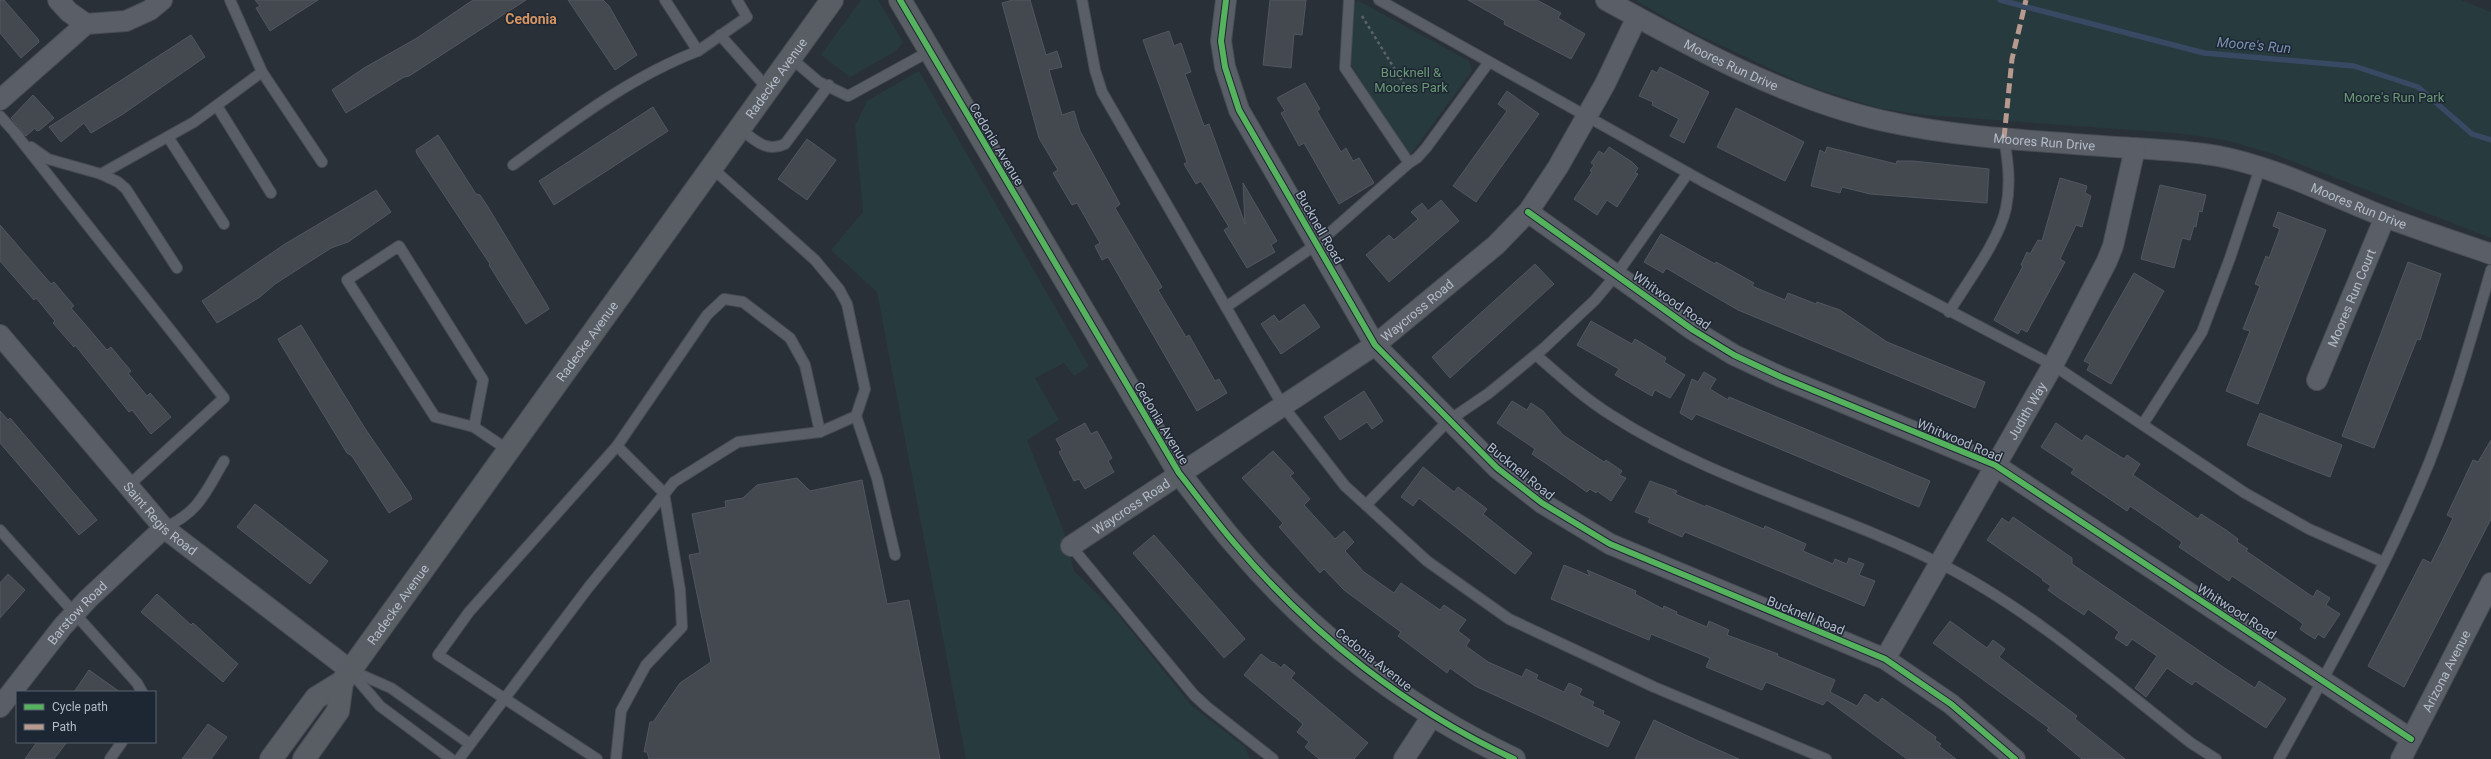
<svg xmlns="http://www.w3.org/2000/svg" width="2491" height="759" font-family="Roboto,sans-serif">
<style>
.green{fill:#273a3e}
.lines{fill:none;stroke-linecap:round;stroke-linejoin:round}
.stream{stroke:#384963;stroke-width:5.5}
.building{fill:#444950;stroke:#52575f}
.lane-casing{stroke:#484c53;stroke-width:12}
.street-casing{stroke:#484c53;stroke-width:22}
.secondary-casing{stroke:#484c53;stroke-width:24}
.path{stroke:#5d636a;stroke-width:2.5;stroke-dasharray:3 3;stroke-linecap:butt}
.lane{stroke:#5a5e66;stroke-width:10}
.street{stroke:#5a5e66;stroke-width:20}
.secondary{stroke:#595d64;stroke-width:22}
.quiet{stroke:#b69a8f;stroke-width:5;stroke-dasharray:10 5;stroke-linecap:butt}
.cycleway-casing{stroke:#1d2633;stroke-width:8}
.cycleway{stroke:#56b35d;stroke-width:6}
.labels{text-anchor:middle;stroke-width:3;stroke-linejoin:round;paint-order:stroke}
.street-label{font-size:13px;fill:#b4bcc9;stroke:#1d2633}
.park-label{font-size:13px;fill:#6b9a76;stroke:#1d2633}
.neighbourhood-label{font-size:14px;font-weight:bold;fill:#d59563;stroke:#1d2633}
.water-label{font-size:14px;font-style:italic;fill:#7c92b1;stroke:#1d2633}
</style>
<rect width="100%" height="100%" fill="#2a3038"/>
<!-- green -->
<g class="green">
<path d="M861,0H878L903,42L896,51L850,77L821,55Z"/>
<path d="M1357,0L1469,61L1472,71L1410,155L1405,152L1351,64L1353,8Z"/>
<path d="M1635,0H2461L2491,12V238L2274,154L2226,140L2175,133L1925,115L1878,108L1805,85L1684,28Z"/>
<path d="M919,71L1089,366L1074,376L1064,363L1035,378L1059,420L1027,440L1063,529L1074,571L1116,612L1192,706L1245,747L1250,759H966L877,292L831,250L863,212L855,126L867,101Z"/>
</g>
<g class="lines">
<!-- stream -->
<path class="stream" d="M2000,0L2204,53L2354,66L2418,87L2472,134L2491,140"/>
</g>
<!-- building -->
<g class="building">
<path d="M0,0H4L38,39L39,42L21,58L0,33Z"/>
<path d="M255,0H318L270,31L256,8L260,6Z"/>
<path d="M473,0H526L409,76L404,77L346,113L332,90L364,68L417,38Z"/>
<path d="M568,0H603L609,6L637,55L615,70Z"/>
<path d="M1013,0H1030L1046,55L1057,51L1062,67L1049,70L1062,115L1074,111L1080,131L1120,204L1115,208L1162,287L1158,290L1186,337L1189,335L1215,381L1219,379L1227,393L1197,411L1108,257L1102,260L1095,246L1100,243L1077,203L1072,205L1053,173L1058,170L1039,138L1002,3Z"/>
<path d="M1270,0H1306L1302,35L1294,34L1291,68L1263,65Z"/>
<path d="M1468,0H1537L1561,13L1558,18L1585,34L1571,59L1504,24L1505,21Z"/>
<path d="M1169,31L1174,46L1181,43L1191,72L1185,74L1204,126L1209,124L1245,224L1243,183L1277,241L1271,245L1275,252L1247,268L1224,230L1229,227L1221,214L1201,181L1196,184L1184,164L1187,162L1143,40Z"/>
<path d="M191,35L205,57L123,114L91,133L84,123L61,142L49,127Z"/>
<path d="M1660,67L1709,92L1684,143L1670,136L1679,119L1652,105L1653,102L1639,96L1652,70L1657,73Z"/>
<path d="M1305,83L1320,109L1317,111L1341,152L1346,148L1353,161L1359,158L1374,183L1339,204L1304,143L1299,146L1281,113L1285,111L1277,98Z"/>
<path d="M1507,91L1539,114L1476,202L1453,186L1507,111L1498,104Z"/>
<path d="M33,95L54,118L40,130L37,131L35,128L26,136L11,118Z"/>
<path d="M653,107L668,131L554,205L539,181Z"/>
<path d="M1736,108L1804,142L1785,181L1717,147Z"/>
<path d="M438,135L476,194L480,195L488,207L547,305L549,309L526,324L489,265L490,264L417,154L416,150Z"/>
<path d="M807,139L836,160L807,200L778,179Z"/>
<path d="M1609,147L1632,162L1638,168L1635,173L1638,174L1617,207L1607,200L1597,215L1574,199L1592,172L1590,171L1594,165L1591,163L1599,151L1604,154Z"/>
<path d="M1827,147L1896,164L1897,161H1913L1989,169L1987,203L1870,194L1842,187L1840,193L1811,186L1820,150L1825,153Z"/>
<path d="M2060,178L2087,186L2085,193L2091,196L2082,227L2076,225L2060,259L2065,262L2027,332L2021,329L2018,334L1994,320L2023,266L2021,265L2027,252L2030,254L2038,240L2042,241Z"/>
<path d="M2160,185L2206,195L2202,212L2199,211L2196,227L2194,226L2190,240L2182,238L2174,268L2141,259Z"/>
<path d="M376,190L391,212L348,242L331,248L275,284L260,297L217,323L202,301L285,244Z"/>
<path d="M1441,200L1459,221L1389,282L1366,255L1389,235L1394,240L1418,219L1411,212L1422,203L1428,211Z"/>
<path d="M2278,212L2326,230L2258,404L2226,391L2250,331L2243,329L2260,286L2255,284L2266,256L2269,258L2280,229L2273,226Z"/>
<path d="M0,225L51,284L54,282L74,306L71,308L107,350L111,347L131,371L128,373L147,396L150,393L171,417L151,434L132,410L129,412L75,345L74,347L53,323L55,321L36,298L34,300L0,261Z"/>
<path d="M1661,234L1715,264L1716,262L1754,283L1752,286L1785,300L1788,293L1816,304L1817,302L1840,310L1887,342L1985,382L1975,408L1738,310L1666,268L1663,273L1644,262Z"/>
<path d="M2408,262L2441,274L2420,340L2417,339L2374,448L2342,436Z"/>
<path d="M1535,264L1554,284L1450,378L1432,357Z"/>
<path d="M2134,273L2164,291L2111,384L2087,370L2090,364L2084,361Z"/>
<path d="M1304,304L1320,327L1281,354L1261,324L1274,315L1279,322Z"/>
<path d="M1591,321L1632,344L1635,339L1666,358L1664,362L1685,375L1670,398L1655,390L1652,396L1615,375L1619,369L1577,345Z"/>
<path d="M301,325L364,427L410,494L412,499L389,513L352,456L347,453L280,343L278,339Z"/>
<path d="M1704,372L1716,379L1710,389L1728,400L1729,397L1930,481L1919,507L1696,414L1692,420L1680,413L1692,379L1698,382Z"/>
<path d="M1364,391L1383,421L1372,429L1367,422L1340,440L1324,417Z"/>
<path d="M1512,401L1527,410L1531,403L1543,411L1563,435L1604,462L1606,460L1622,471L1619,475L1626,478L1611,501L1597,491L1596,493L1590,489L1587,492L1570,480L1532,454L1535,449L1497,423Z"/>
<path d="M0,411L8,420L10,418L97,520L79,535L0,443Z"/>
<path d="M2260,413L2342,445L2330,477L2247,445Z"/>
<path d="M1085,423L1091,434L1097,431L1112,458L1108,461L1114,472L1085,489L1079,479L1074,481L1059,452L1062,450L1056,439Z"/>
<path d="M2056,423L2082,441L2086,435L2124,459L2127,455L2140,464L2133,475L2198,519L2201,514L2226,530L2238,539L2237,542L2248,549L2246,551L2313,597L2317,590L2330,598L2326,605L2340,614L2324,638L2318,634L2315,639L2307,634L2300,629L2303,624L2298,620L2232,576L2229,581L2179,547L2182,542L2158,525L2130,506L2127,511L2071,473L2074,469L2041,447Z"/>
<path d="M2491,440V519L2404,687L2368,666L2423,559L2431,563L2441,543L2453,518L2447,515L2473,460L2478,462Z"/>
<path d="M1273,451L1294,473L1290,476L1310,499L1304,505L1335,539L1344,531L1354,542L1345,551L1364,572L1394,593L1401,583L1440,610L1444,605L1466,620L1458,631L1470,640L1466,646L1488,662L1522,677L1526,669L1538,675L1536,679L1564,692L1569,683L1582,689L1579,695L1594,702L1592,706L1604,711L1603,714L1620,722L1608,747L1475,686L1450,668L1447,673L1398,636L1401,632L1344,590L1324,569L1320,573L1279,527L1283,523L1242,478Z"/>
<path d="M1423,467L1454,492L1458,487L1487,509L1483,514L1532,553L1515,574L1419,498L1413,506L1401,497Z"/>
<path d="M797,478L810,491L862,480L887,604L909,600L940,759H649L647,752H644L650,722H653L680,683L711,662L689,555L700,553L692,514L726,507L725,501L743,498L757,485Z"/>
<path d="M1650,481L1677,491L1675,494L1706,507V505L1764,529L1765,526L1806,544L1803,551L1833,564L1835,559L1847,564L1849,558L1864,564L1859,575L1875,581L1864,606L1685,532L1682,537L1648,522L1650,518L1635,512Z"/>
<path d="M255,504L328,561L310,584L237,527Z"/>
<path d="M2013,517L2072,558V564L2223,667L2255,688L2259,681L2286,699L2266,728L2195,681L2192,685L2167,668L2146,697L2135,688L2157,656L2132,639L2127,646L2115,638L2119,632L2113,627L2088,609L2084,615L2059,598L2048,590L2051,586L2042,580L2043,579L1987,540L2002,518L2009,523Z"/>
<path d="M1154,535L1245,639L1224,658L1133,553Z"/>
<path d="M1564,565L1590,576L1587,570L1636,591L1635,594L1663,609L1664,606L1677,612L1676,614L1707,627L1709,621L1729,630L1727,635L1778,654L1777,656L1835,680L1830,692L1857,706L1865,694L1878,703L1882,698L1936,737L1935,740L1941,744L1939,746L1956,759H1907L1827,700L1823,705L1766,682L1762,690L1706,667L1710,658L1651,634L1649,640L1551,599Z"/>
<path d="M8,574L25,590L0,618V583Z"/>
<path d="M157,594L191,625L193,623L238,664L223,682L141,612Z"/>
<path d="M1950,621L1987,648L1993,640L2005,649L1999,657L2077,716L2075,719L2125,759H2082L2047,730L2049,728L1933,643Z"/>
<path d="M1261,654L1273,663L1274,662L1281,668L1284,664L1295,673L1291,678L1368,743L1354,759H1319L1305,747L1309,742L1297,732L1303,724L1244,675Z"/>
<path d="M89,670L120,692H74Z"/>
<path d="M1654,720L1696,740L1739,759H1635Z"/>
<path d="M208,724L227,737L211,759H182Z"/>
<path d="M37,742H67L54,759H25Z"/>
</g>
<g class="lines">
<!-- lane casing -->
<g class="lane-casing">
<g id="lane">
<path d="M665,0L698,51L747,17L737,0"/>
<path d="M1082,0L1095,70L1102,92L1283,406L1345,486L1366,505L1427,561L1509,619L1654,687L1826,759"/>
<path d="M1349,0L1345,68L1409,163L1417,158L1426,148L1489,62"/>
<path d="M1379,0L1706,183L2053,365L2245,493L2309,529L2383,562"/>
<path d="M720,35L769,90"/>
<path d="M792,59L819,82L848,96L930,51"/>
<path d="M262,72L322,162"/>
<path d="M217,106L271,193"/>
<path d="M0,116L19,137"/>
<path d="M740,129C755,140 766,153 785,144L829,85"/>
<path d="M15,133L224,398L128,486"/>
<path d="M168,137L224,224"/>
<path d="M31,147L48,159L101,174L194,122L262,72L230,0"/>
<path d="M513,165C572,122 630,77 698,51"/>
<path d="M101,174L118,182L126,189L177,268"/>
<path d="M1226,307L1317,244L1409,163"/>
<path d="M1949,312C1966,284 2000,239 2006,208C2011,184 2008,161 2004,138"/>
<path d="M1536,355C1560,376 1584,398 1611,415C1713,481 1833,510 1941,564C2030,609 2113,682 2191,743L2216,759"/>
<path d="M856,416L877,478L895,555"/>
<path d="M2143,424L2202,332L2230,258L2260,168"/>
<path d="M474,427L483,380L399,246L347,280L435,417L474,427L508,450"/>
<path d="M617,446L707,315L724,299L743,302L790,338L805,365L820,432"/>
<path d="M1366,505L1448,421L1489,393L1544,348L1595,300L1616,275L1688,173"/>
<path d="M164,528C199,512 205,493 224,461"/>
<path d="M0,530L137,683L142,692"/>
<path d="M1071,546L1194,695L1207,707L1273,759"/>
<path d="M350,670L391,688L470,744"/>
<path d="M351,672L380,706L451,759"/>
<path d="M110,759L122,742"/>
<path d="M459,759L588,588L674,482L738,442L820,432L856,416L865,389L847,304L839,289L815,260L712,168"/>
<path d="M597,759L438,655L469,612L617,446L664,493L680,590L682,627L646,665L621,711L616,759"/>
<path d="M2279,759C2332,663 2388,564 2429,463C2454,400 2472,335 2491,270"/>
</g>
</g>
<!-- street casing -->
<g class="street-casing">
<g id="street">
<path d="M58,0L69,12L86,24"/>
<path d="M1226,0L1221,41L1225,67L1239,110L1375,345L1497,468L1542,503L1610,544L1885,659L1951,704L2015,759"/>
<path id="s1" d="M1606,0C1691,47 1789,100 1884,121C1960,138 2039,141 2116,147C2151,149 2185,150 2218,156C2276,167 2331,196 2385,217C2420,230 2456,242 2491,254"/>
<path d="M0,100L86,24L126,21L150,10L162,0"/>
<path d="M1528,212L1693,330L1734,355L1781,377L1995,465L2411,739"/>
<path id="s2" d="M0,335L164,528L350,670"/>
<path id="s3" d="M2317,380L2385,217"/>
<path id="s4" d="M1071,546L1375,345L1496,245L1528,212L1558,167L1605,84L1637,17"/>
<path id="s5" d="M1885,659L2053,365L2107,261L2113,246L2135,148"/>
<path id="s6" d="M0,707L63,626L88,599L164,528"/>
<path d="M1404,759L1432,716"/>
<path id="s7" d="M2401,759L2491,583"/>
</g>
</g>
<!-- secondary casing -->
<g class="secondary-casing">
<g id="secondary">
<path d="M900,0L1179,473C1198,497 1216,522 1236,545C1312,635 1407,709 1514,759"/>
<path id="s8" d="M271,759L316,698L342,682L832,0"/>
<path d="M304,759L338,711L342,682"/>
</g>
</g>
<!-- path -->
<path class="path" d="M1362,16L1407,89"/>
<!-- lane -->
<use href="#lane" class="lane"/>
<!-- street -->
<use href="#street" class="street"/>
<!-- secondary -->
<use href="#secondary" class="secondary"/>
<!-- quiet -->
<path class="quiet" d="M2004,138L2012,59L2026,0"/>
<!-- cycleway casing -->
<g class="cycleway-casing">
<g id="cycleway">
<path d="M900,0L1179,473C1198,497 1216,522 1236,545C1312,635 1407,709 1514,759"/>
<path d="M1226,0L1221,41L1225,67L1239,110L1375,345L1497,468L1542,503L1610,544L1885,659L1951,704L2015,759"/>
<path d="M1528,212L1693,330L1734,355L1781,377L1995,465L2411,739"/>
</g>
</g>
<!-- cycleway -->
<use href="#cycleway" class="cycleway"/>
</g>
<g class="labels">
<!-- street labels -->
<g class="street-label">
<text dy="5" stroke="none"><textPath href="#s1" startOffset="141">Moores Run Drive</textPath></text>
<text dy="5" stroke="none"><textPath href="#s8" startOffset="850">Radecke Avenue</textPath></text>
<text dy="5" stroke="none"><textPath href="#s1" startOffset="466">Moores Run Drive</textPath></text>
<text transform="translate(997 144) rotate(59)" y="5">Cedonia Avenue</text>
<text dy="5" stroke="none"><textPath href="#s1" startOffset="790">Moores Run Drive</textPath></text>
<text transform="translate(1320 227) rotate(60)" y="5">Bucknell Road</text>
<text dy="5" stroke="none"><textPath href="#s3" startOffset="89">Moores Run Court</textPath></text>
<text transform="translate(1672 300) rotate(35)" y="5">Whitwood Road</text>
<text dy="5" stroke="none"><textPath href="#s4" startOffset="419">Waycross Road</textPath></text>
<text dy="5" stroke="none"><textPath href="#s8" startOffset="526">Radecke Avenue</textPath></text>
<text dy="5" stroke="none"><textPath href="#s5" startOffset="286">Judith Way</textPath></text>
<text transform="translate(1162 423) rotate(59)" y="5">Cedonia Avenue</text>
<text transform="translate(1960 440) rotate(23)" y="5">Whitwood Road</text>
<text transform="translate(1521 471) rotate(39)" y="5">Bucknell Road</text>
<text dy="5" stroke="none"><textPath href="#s4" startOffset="72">Waycross Road</textPath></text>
<text dy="5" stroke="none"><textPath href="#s2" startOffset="244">Saint Regis Road</textPath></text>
<text dy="5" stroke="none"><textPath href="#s8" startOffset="202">Radecke Avenue</textPath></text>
<text transform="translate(2237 611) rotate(33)" y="5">Whitwood Road</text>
<text dy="5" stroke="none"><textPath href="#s6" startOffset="122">Barstow Road</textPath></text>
<text transform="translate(1806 615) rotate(22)" y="5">Bucknell Road</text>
<text transform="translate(1374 659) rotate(38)" y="5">Cedonia Avenue</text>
<text dy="5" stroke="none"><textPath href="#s7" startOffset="99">Arizona Avenue</textPath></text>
</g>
<!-- park labels -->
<g class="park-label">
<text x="1411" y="77">Bucknell &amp;<tspan x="1411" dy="15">Moores Park</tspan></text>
<text x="2394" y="102">Moore's Run Park</text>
</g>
<!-- neighbourhood labels -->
<g class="neighbourhood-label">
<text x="531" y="24">Cedonia</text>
</g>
<!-- water labels -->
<g class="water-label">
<text transform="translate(2254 45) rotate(5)" y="5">Moore's Run</text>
</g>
</g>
<!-- legend -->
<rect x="16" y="691" width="140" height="52" fill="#1d2633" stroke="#59626f"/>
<rect x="24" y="704" width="20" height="6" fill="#56b35d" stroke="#59626f"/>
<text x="52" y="711" font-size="12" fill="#b4bcc9">Cycle path</text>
<rect x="24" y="724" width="20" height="6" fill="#b69a8f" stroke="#59626f"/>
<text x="52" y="731" font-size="12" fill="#b4bcc9">Path</text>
</svg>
